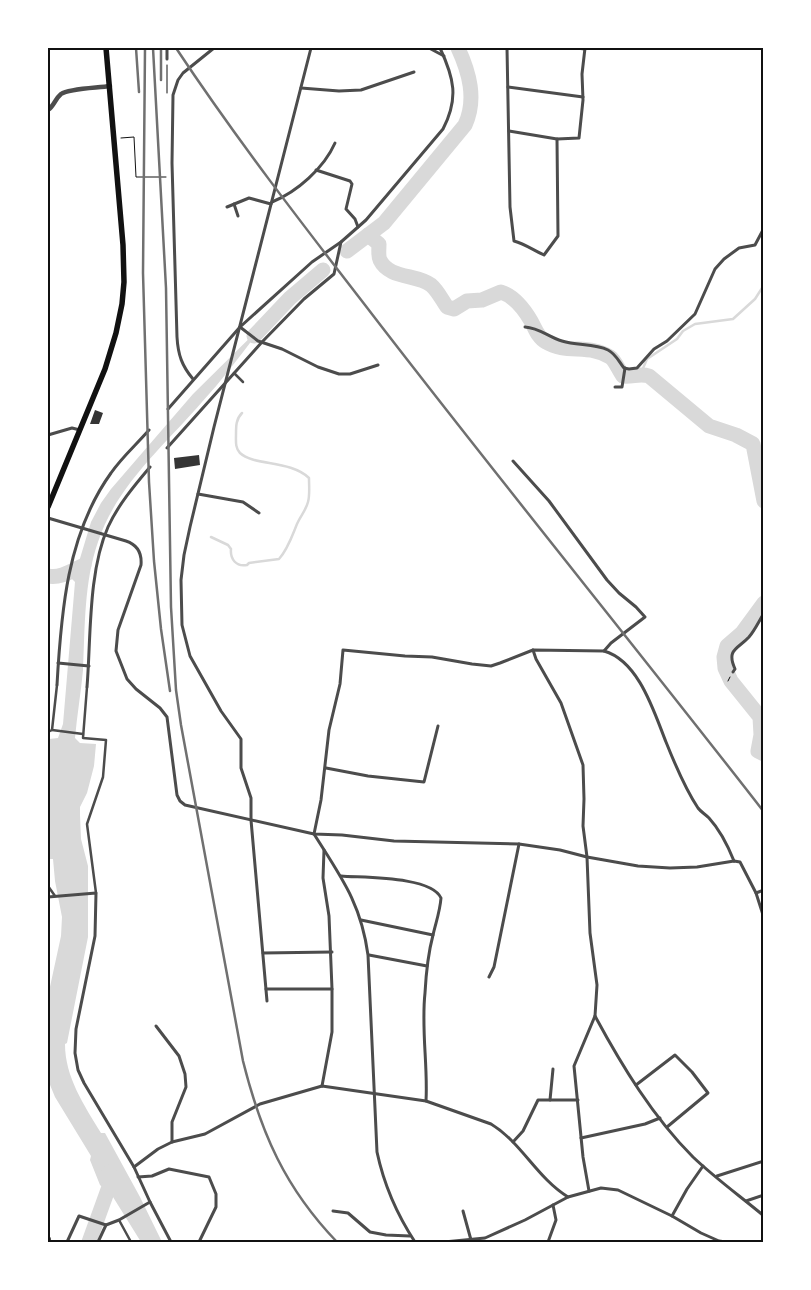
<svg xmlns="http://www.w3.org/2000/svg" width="811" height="1290" font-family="'Sofia Sans Condensed',sans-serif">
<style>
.water{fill:#d9d9d9}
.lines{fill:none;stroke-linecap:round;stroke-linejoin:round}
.stream{stroke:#d9d9d9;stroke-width:2.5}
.river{stroke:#d9d9d9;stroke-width:15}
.building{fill:#353535}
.path{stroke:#111;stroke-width:1}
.pedestrian{stroke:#4c4c4c;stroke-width:2.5}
.minor{stroke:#4c4c4c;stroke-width:3}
.tertiary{stroke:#4c4c4c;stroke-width:4.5}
.trunk{stroke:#111;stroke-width:5.5}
.rail{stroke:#707070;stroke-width:2.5}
.neatline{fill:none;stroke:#111;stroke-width:2}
</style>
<rect width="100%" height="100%" fill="#fff"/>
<!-- water -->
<path class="water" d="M266,322C245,349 225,377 202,402C165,445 116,486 98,542C84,582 85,627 83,670C81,692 77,715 75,738L80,743L96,744L94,766L87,793L80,807V815L81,839L88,866V937L67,1043L65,1044C65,1077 84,1105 101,1133H105L140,1197L162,1242H141L113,1197L100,1185L90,1160L91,1156L55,1097L48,1080V996L61,936L62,917L55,881L53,859H48V741L49,739L58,738L63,724L75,582L71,578L74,565H78L91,522L101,503L111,489L193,394Z"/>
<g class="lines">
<!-- stream -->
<g class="stream">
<path d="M641,373L647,359L677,339L683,331L695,324L733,319L755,299L764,285"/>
<path d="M211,537L228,545L231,549C230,559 236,567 247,565L249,563L279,559C288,549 292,536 297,524C300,517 306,510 308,502C310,495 309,486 309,478C290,460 254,466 240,453C235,448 236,441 236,434C236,426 236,419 242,413"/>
</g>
<!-- river -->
<g class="river">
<path d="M368,235L379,244C379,249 378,256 380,260C389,279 417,274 431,285C438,291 442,300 447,307L454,309L467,301L482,300L501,292C513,296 524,309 531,321C535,328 538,338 546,342C565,354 591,344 610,357C615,360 619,371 623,376C633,377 640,373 649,376L709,426L736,435L753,444L764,501"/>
<path d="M347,251L384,223L465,125C477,99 469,72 458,48"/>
<path d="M254,336L290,298L323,270"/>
<path d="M48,576C60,579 73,570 84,565"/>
<path d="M764,603L742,633L727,646L724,657L725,668L731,681L760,717L761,735L758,751L764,754"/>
<path d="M89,1242L110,1184L109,1172"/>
</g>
</g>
<!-- building -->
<g class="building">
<path d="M95,410L103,413L99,424H90Z"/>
<path d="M199,455L200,465L175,469L174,458Z"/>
</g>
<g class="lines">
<!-- path -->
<g class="path">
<path d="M167,93V65"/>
<path d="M121,138L134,137L136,177H166"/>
<path d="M728,681L730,677"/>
</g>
<!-- pedestrian -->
<g class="pedestrian">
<path d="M234,373L243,382"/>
<path d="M87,687L83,738L106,740L103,777L87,824L96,893"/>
<path d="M52,730L83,734"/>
<path d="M48,732L52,730L57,685"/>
<path d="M48,886L55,896"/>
<path d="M119,1220L131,1242"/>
</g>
<!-- minor -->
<g class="minor">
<path d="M429,48L444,56"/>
<path d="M507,48L510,207L514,241C525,244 533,250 544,255L558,236L557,139"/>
<path d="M576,48L585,49"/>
<path d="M167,59V48"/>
<path d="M508,87L583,97"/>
<path d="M301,88L339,91L361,90L414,72"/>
<path d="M509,131L557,139L579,138L583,100L582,74L585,48"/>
<path d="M316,170L350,181L352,184L346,209L355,219L358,227"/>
<path d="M272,202C297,192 324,168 335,143"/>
<path d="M234,204L238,216"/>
<path d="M227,207L249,198L271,204"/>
<path d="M240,327L258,341L282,349L318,367L339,374H350L378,365"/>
<path d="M525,327C540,328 548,337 562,341C577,346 594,343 608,350C616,354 619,362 624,368L629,369L637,368L654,349L667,341L695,314L715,269L724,259L739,248L755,245L764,228"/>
<path d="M193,379C182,366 178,355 177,337L172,163L173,95L178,80L183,73L214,48"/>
<path d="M615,387H622L625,368"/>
<path d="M168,409L240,327L312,262L341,242L366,220L443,129C459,98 454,78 440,48"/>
<path d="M48,435L72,428L80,430"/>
<path d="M167,448L262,342L304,299L334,274L341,242"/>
<path d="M513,461L549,501L607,580L619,593L636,607L645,617L611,643L604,651"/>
<path d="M198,494L243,502L259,513"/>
<path d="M48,518L126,541C138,545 142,553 141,565L118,630L116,651L127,679L136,689L160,708L167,717L177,795L180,801L185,805L314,834L342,835L394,841L519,844L560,850L587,857L638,866L670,868L697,867L734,861L740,862L756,893L764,918"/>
<path d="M533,650L536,659L561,703L583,765L584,799L583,826L587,857L590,933L597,985L595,1016L574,1066L583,1157L589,1191"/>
<path d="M58,663L89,666"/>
<path d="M733,672L735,669C726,649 738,649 749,637C755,630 759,621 764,613"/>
<path d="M57,685C61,613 67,534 111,473C122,457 136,445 149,430"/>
<path d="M87,687C91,638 88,572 108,527C118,505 134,486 150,467"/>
<path d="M326,768L368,776L424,782L438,726"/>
<path d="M341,876C363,878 431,876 441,898C440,911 436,922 433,935C428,954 426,974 425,993C421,1029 428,1065 426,1101"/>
<path d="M756,893L764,890"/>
<path d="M48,897L96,893L95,936L76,1029L75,1053L78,1070L84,1083L134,1167"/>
<path d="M361,920L433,935"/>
<path d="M263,953L332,952"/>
<path d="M369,955L427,966"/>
<path d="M489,977L494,967L519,844"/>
<path d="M266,989H332"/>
<path d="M267,1001L251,820V798L241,768V739L221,711L190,656L182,625L181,580L184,555L190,527L214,427L311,48"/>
<path d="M595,1016C622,1066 653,1117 693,1157C715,1178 740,1196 764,1216"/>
<path d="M156,1026L179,1056L185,1074L186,1087L172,1122V1142"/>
<path d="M636,1085L675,1055L692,1072L708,1093L667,1127"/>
<path d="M322,1086L332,1032V989L329,916L323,878L324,850"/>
<path d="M550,1100L553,1069"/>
<path d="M581,1138L645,1124L660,1118"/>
<path d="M513,1142L523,1131L538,1100H578"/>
<path d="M717,1176L764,1161"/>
<path d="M138,1177L152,1176L169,1169L209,1177L216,1194V1207L199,1242"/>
<path d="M746,1201L764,1195"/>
<path d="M333,1211L348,1213L370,1232L386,1235L410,1236"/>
<path d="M463,1211L471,1240"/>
<path d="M672,1216L687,1189L703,1166"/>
<path d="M67,1242L79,1216L106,1225"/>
<path d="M98,1242L106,1225L119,1220L150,1202"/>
<path d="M171,1242L150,1202L134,1167L158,1149L172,1142L205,1134L260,1104L322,1086L426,1101L491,1124C521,1142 537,1178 568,1197"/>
<path d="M414,1242H444L485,1238L525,1220L568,1197L601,1188L618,1190L672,1216L701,1233L719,1241L726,1242"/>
<path d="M415,1242C396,1213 384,1185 377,1152L368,955C361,903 341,877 314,834L321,800L329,730L340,684L343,650L405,656L432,657L472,664L491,666L500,663L533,650L604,651C639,661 654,712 666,742C674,762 686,790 698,808C701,812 705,814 709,818C720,830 728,846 734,861"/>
<path d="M548,1242L556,1220L553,1205"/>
<path d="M763,1242H764"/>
</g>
<!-- tertiary -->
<path class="tertiary" d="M48,110C54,106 55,99 61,94C70,88 98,88 110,86"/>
<!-- trunk -->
<g class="trunk">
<path d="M48,507L105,369L116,333L122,304L124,282L123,245L106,48"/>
<path d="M48,1239V1242"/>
</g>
<!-- rail -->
<g class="rail">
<path d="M136,48L139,92"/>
<path d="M145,48L143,273L149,482L154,561L161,629L170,691"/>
<path d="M153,48L166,288L171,607L176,690L181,725L243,1061C261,1133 285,1188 337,1242"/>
<path d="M176,48C235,137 300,221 365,305C496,476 632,642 764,812"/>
<path d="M161,80V48"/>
</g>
</g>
<!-- border -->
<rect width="811" height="1290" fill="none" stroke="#ffffff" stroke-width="98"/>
<rect x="49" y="49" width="713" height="1192" class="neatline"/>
</svg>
